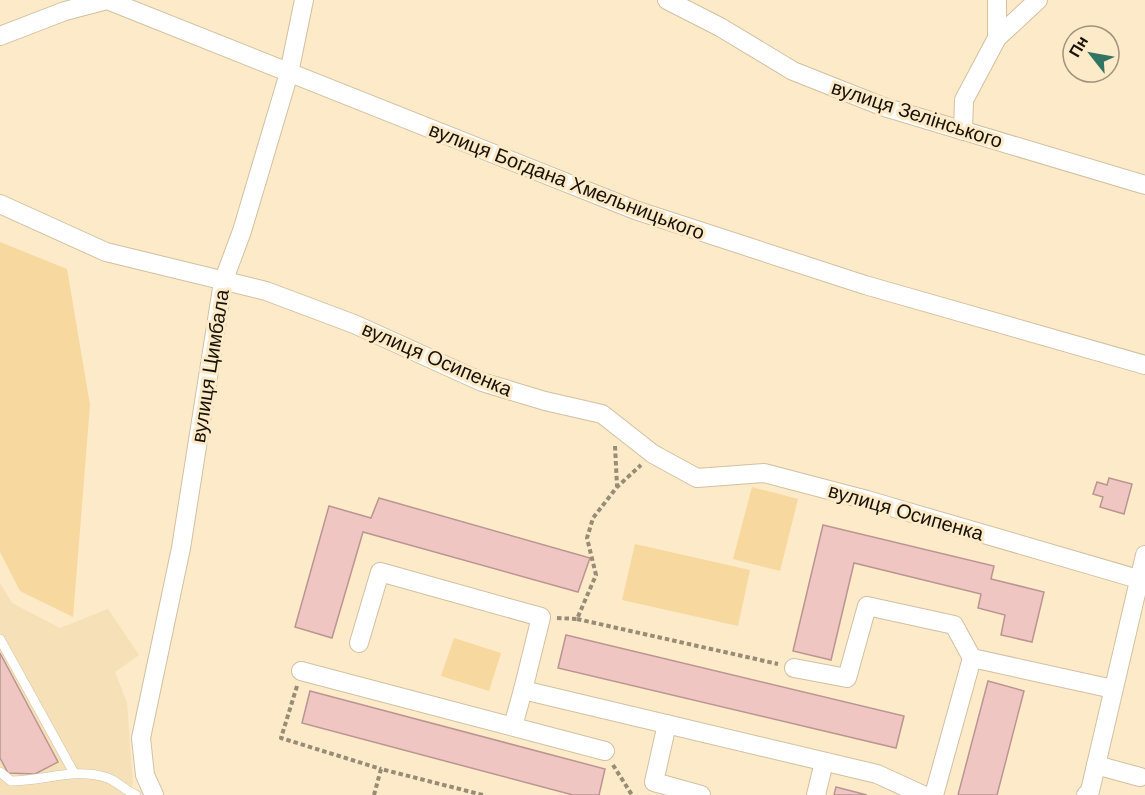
<svg xmlns="http://www.w3.org/2000/svg" width="1145" height="795" font-family="Helvetica,sans-serif">
<style>
.built{fill:#f5e0b8}
.green{fill:#f7d89e}
.building{fill:#efc6c2;stroke:#bb9592;stroke-width:1.5}
.lines{fill:none;stroke-linecap:round;stroke-linejoin:round}
.service-casing{stroke:#d1c1a1;stroke-width:10}
.minor-casing{stroke:#d1c1a1;stroke-width:20}
.path{stroke:#998c75;stroke-width:4;stroke-dasharray:4.5 3;stroke-linecap:butt}
.service{stroke:#fff;stroke-width:9}
.minor{stroke:#fff;stroke-width:18}
.labels{text-anchor:middle;stroke-width:6;stroke-linejoin:round;paint-order:stroke}
.street-label{font-size:20px;fill:#191307;stroke:#fceac9}
</style>
<rect width="100%" height="100%" fill="#fceac9"/>
<!-- built -->
<path class="built" d="M0,583L12,603L60,628L108,609L139,655L115,672L127,703L133,784L129,795H0Z"/>
<!-- green -->
<g class="green">
<path d="M0,242L67,269L90,405L73,617L20,591L0,552Z"/>
<path d="M752,487L798,499L780,571L733,559Z"/>
<path d="M635,544L750,570L738,626L622,600Z"/>
<path d="M454,638L501,653L489,691L441,676Z"/>
</g>
<!-- building -->
<g class="building">
<path d="M1109,478L1132,484L1124,514L1100,507L1103,497L1093,494L1097,482L1107,485Z"/>
<path d="M379,498L590,558L578,592L363,532L332,638L295,627L329,506L371,518Z"/>
<path d="M823,525L994,566L991,579L1044,592L1032,642L1001,635L1005,615L978,608L981,594L854,563L831,660L793,651Z"/>
<path d="M566,635L904,716L896,748L558,668Z"/>
<path d="M0,653L58,762L35,774L8,773L0,758Z"/>
<path d="M988,681L1024,691L997,795H958Z"/>
<path d="M310,691L605,769L599,795H573L302,723Z"/>
<path d="M836,787L867,795H834Z"/>
</g>
<g class="lines">
<!-- service casing -->
<g class="service-casing">
<g id="service">
<path d="M0,639L74,773"/>
<path d="M0,772L11,781C45,781 75,767 108,778C118,782 126,791 136,795"/>
</g>
</g>
<!-- minor casing -->
<g class="minor-casing">
<g id="minor">
<path d="M667,0L720,27L793,71L884,107L1145,185"/>
<path d="M0,36L65,11L107,0L635,210L865,285L1145,365"/>
<path d="M997,38V0"/>
<path d="M963,131L964,100L997,38L1038,0"/>
<path d="M0,204L106,252L266,291L354,324L482,382L545,401L602,414L653,454L697,478L764,473L867,500L1145,581"/>
<path d="M359,643L380,572L541,617L523,690L877,774L923,795"/>
<path d="M794,668L847,678L867,606L954,625L972,658L1113,689"/>
<path d="M301,671L605,751"/>
<path d="M667,724L654,782L701,795"/>
<path d="M513,726L523,690"/>
<path d="M1096,765L1140,777"/>
<path d="M154,795L145,775L141,738L181,548L223,282L242,231L289,73L304,0"/>
<path d="M816,795L824,762"/>
<path d="M934,795L972,658"/>
<path d="M1086,795L1090,791L1145,555"/>
</g>
</g>
<!-- path -->
<g class="path">
<path d="M615,446L617,486"/>
<path d="M557,618L577,619L596,575L587,538L593,518L617,487L641,465"/>
<path d="M577,619L778,664"/>
<path d="M297,686L281,738L381,769"/>
<path d="M613,765L632,795"/>
<path d="M374,795L381,769L483,795"/>
</g>
<!-- service -->
<use href="#service" class="service"/>
<!-- minor -->
<use href="#minor" class="minor"/>
</g>
<g class="labels">
<!-- street labels -->
<g class="street-label">
<text transform="translate(917 114) rotate(18)" y="7">вулиця Зелінського</text>
<text transform="translate(567 181) rotate(21)" y="7">вулиця Богдана Хмельницького</text>
<text transform="translate(437 359) rotate(23)" y="7">вулиця Осипенка</text>
<text transform="translate(210 366) rotate(-81)" y="7">вулиця Цимбала</text>
<text transform="translate(906 512) rotate(16)" y="7">вулиця Осипенка</text>
</g>
</g>
<!-- north arrow -->
<g transform="translate(1091 54) rotate(301)"><circle r="28" fill="#fceac9" stroke="#a1947b" stroke-width="1.5"/>
<path d="M0-4.5L10 22L0 15L-10 22Z" fill="#327464"/>
<text y="-9" font-size="16" font-weight="bold" text-anchor="middle" fill="#191307">Пн</text>
</g>
</svg>
